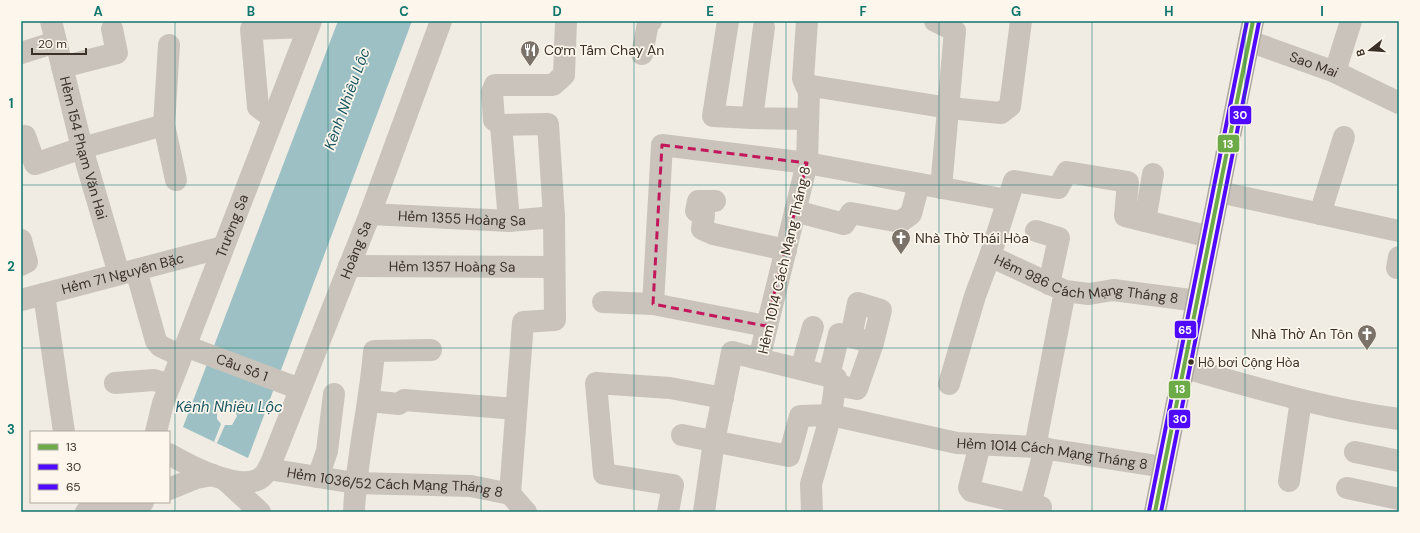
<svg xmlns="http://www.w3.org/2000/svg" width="1420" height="533" font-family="'DM Sans',sans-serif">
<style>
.water{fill:#9dc0c4}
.pier{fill:#f0ece3}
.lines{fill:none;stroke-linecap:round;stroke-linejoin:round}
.minor{stroke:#c9c3bc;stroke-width:22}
.major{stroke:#aea8a1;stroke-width:22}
.bus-1-casing{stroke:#fcf6ec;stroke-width:7}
.bus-2-casing{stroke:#fcf6ec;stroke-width:7}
.bus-3-casing{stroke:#fcf6ec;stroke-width:7}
.bus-1{stroke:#6dab48;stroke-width:4}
.bus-2{stroke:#4f0aff;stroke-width:4}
.bus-3{stroke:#4f0aff;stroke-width:4}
.marked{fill:none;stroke:#c2185b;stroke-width:3;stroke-dasharray:8 5;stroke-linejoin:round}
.grid{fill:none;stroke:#0f766e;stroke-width:1;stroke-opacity:0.55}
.bus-dot{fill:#3c3129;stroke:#fcf6ec;stroke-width:1.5}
.labels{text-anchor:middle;stroke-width:3.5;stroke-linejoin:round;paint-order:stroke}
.bus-label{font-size:13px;fill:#3c3129;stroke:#fcf6ec;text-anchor:start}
.poi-label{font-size:14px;fill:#3c3129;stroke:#fcf6ec;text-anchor:start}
.street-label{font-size:14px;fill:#3c3129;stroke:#fcf6ec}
.water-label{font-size:15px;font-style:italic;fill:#195662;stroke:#fcf6ec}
.line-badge{stroke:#fcf6ec;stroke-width:1.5}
.badge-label{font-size:11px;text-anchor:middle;font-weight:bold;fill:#fff}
.neatline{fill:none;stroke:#0f766e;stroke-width:1.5}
.grid-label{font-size:13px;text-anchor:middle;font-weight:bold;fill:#0f766e}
</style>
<rect width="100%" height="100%" fill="#f0ece3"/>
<!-- water -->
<path class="water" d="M338,21H412L248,458L183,427Z"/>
<!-- pier -->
<path class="pier" d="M224,405L234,407L237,416L232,425H225L217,443L214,442L221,424L217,419V412Z"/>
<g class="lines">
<!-- minor -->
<g class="minor">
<path id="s1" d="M51,21L82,148L119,274"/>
<path d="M728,21L713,116L752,118"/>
<path id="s2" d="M807,21L803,79L809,92L807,163L759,359L836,378L831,415L957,443L1035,447L1164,467"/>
<path d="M935,21L955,31L941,188"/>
<path d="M764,27L752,118L808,119"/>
<path id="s3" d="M1249,41L1335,72L1399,103"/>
<path d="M21,53L56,42"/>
<path d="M642,54L648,23L651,21"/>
<path d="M62,67L117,53L112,29"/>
<path d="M1335,72L1351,21"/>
<path d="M806,85L949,108L1001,113L1010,106L1021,21"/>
<path d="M273,118L258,107L251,29L308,27"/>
<path d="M164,125L176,180"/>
<path d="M501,125L494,120L492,92L495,85H553L564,75L566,21"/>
<path d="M25,136L35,164L82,148L164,125L169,45"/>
<path d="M1219,192L1399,231"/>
<path d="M715,201H698L696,211L704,215L702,229L713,234L786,250"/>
<path d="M795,211L844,224L851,213L900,222L911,214L919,184"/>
<path id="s4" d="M370,214L509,221L554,217"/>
<path d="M1320,214L1344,137"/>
<path d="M509,221L501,125L548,124L554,217L555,320L523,322L510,494"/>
<path d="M1145,221L1153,174"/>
<path d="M1036,231L1059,238L1049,284"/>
<path d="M21,240L27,262L21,265"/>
<path d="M990,256L1014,181L1058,188L1067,172L1128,182L1125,216L1210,237"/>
<path id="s5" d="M349,266L554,267"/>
<path d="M1397,268L1399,257"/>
<path d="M136,270L156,341L160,346L181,356"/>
<path d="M44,294L64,432"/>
<path id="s6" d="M21,300L223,247"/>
<path d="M603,302L653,304L766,326"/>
<path d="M653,304L662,145L807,163L1007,200"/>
<path id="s7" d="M185,346L300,389"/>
<path d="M1185,368C1256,388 1326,409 1399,419"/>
<path d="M801,369L813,327"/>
<path d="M829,376L839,334"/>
<path d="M115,383L154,380L170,385"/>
<path id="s8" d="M949,384L975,296L990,256L1065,291L1089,294L1113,290L1198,301"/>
<path d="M835,385L857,389L873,343L881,310L858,303L851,337L873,343"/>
<path d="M369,401L399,404L404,400L516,409"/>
<path id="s9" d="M156,432L163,403L175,373L311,21"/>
<path d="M682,435L789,456L800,416L831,415L811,484L812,512"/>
<path d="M980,444L969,488L971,491L1041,507"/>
<path d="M1035,447L1065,291"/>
<path d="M1355,452L1399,461"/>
<path id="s10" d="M169,454C188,465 245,496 264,475C269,470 272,460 275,453L370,214L441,21"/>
<path id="s11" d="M268,469L355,483L471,486L510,494"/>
<path d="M318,477L327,451L334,394"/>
<path d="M224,479L260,512"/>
<path d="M1289,481L1301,400"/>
<path d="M1347,488L1399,499"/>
<path d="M169,489L196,478L213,475"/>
<path d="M510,494L526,512"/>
<path d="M1030,505L1045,448"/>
<path d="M86,512L105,502"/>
<path d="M123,512L143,502"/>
<path d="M354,512C356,458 370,405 374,351L431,350"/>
<path d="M668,512L673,485L604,474L596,383L670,388L723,398"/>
<path d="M704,512L714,441L732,352L759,359"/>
</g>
<!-- major -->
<path class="major" d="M1155,512L1253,21"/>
<!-- bus-1 casing -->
<g class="bus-1-casing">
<path id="bus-1" d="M1155,512L1253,21"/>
</g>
<!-- bus-2 casing -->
<g class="bus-2-casing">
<path id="bus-2" d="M1161,512L1259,22"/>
</g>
<!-- bus-3 casing -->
<g class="bus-3-casing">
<path id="bus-3" d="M1149,511L1247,21"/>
</g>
<!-- bus-1 -->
<use href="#bus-1" class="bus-1"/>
<!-- bus-2 -->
<use href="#bus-2" class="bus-2"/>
<!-- bus-3 -->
<use href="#bus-3" class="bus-3"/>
</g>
<!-- marked area -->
<path class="marked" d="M662,145L807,163L766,326L653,304Z"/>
<!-- grid -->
<path class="grid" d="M175,21V512M328,21V512M481,21V512M634,21V512M786,21V512M939,21V512M1092,21V512M1245,21V512M21,185H1399M21,348H1399"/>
<!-- icons -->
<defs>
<g id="restaurant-pin" transform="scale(1)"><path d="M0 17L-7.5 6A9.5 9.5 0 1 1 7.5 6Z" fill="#7b726a" stroke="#fcf6ec"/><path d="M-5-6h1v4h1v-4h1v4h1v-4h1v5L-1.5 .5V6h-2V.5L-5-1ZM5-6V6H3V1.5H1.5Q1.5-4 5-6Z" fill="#fff"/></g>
<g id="church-pin" transform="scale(1)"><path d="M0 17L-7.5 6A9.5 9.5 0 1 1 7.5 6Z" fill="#7b726a" stroke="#fcf6ec"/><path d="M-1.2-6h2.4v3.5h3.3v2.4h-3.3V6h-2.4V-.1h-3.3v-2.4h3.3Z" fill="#fff"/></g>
</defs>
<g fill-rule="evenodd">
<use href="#restaurant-pin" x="530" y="50"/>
<use href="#church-pin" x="901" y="238"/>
<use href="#church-pin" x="1367" y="334"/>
</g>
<!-- markers -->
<circle class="bus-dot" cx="1191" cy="362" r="3.5"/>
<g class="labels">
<!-- bus labels -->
<g class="bus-label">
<text x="1198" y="367">Hồ bơi Cộng Hòa</text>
</g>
<!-- poi labels -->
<g class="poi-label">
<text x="544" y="55">Cơm Tấm Chay An</text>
<text x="915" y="243">Nhà Thờ Thái Hòa</text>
<text x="1353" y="339" text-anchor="end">Nhà Thờ An Tôn</text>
</g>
<!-- street labels -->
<g class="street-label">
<text dy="5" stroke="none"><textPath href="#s3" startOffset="69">Sao Mai</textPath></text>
<text dy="5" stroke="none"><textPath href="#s1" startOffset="131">Hẻm 154 Phạm Văn Hai</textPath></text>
<text dy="5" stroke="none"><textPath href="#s4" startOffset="92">Hẻm 1355 Hoàng Sa</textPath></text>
<text dy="5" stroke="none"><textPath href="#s9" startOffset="220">Trường Sa</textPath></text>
<text dy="5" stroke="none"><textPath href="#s10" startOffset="346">Hoàng Sa</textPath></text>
<text transform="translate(784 260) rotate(-77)" y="5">Hẻm 1014 Cách Mạng Tháng 8</text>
<text dy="5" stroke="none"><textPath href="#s5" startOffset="103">Hẻm 1357 Hoàng Sa</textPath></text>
<text dy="5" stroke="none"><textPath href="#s6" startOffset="105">Hẻm 71 Nguyễn Bặc</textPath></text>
<text dy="5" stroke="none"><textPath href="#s8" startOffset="236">Hẻm 986 Cách Mạng Tháng 8</textPath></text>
<text dy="5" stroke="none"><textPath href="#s7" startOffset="61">Cầu Số 1</textPath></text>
<text dy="5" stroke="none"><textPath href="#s2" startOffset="687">Hẻm 1014 Cách Mạng Tháng 8</textPath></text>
<text dy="5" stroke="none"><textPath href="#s11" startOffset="128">Hẻm 1036/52 Cách Mạng Tháng 8</textPath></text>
</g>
<!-- water labels -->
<g class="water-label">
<text transform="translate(347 99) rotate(-70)" y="5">Kênh Nhiêu Lộc</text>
<text x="229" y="412">Kênh Nhiêu Lộc</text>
</g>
</g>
<g class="line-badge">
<rect x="1229" y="105" width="23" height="20" rx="4" fill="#4f0aff"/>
<rect x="1217" y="134" width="23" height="19" rx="4" fill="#6dab48"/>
<rect x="1174" y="320" width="23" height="19" rx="4" fill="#4f0aff"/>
<rect x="1168" y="380" width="23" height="19" rx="4" fill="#6dab48"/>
<rect x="1168" y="409" width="23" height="20" rx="4" fill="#4f0aff"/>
</g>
<g class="badge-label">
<text x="1240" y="119">30</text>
<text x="1228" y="148">13</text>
<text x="1185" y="334">65</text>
<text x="1180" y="393">13</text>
<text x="1180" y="423">30</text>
</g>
<!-- border -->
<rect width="1420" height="533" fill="none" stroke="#fcf6ec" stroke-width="44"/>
<!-- legend -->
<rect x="30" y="431" width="140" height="72" fill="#fcf6ec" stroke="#afa79e"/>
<rect x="38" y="444" width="20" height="6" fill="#6dab48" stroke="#afa79e"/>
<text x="66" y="451" font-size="12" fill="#3c3129">13</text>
<rect x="38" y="464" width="20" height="6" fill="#4f0aff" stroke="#afa79e"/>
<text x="66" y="471" font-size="12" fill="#3c3129">30</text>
<rect x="38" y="484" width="20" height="6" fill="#4f0aff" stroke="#afa79e"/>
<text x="66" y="491" font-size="12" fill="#3c3129">65</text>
<!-- north arrow -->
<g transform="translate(1370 50) rotate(253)" stroke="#fcf6ec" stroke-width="3" paint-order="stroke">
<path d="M0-3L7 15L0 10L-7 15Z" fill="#3c3129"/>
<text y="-6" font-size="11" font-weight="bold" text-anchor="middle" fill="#3c3129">B</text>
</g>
<!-- scale -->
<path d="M32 48v6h54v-6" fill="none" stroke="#3c3129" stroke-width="2"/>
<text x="38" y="48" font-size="12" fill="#3c3129" stroke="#fcf6ec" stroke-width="3" paint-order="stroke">20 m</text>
<rect x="22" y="22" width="1376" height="489" class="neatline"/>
<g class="grid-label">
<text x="98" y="16">A</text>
<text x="251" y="16">B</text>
<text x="404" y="16">C</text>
<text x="557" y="16">D</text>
<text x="710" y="16">E</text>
<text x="863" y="16">F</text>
<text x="1016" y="16">G</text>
<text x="1169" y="16">H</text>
<text x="1322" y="16">I</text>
<text x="11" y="108">1</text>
<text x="11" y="271">2</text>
<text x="11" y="434">3</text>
</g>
</svg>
